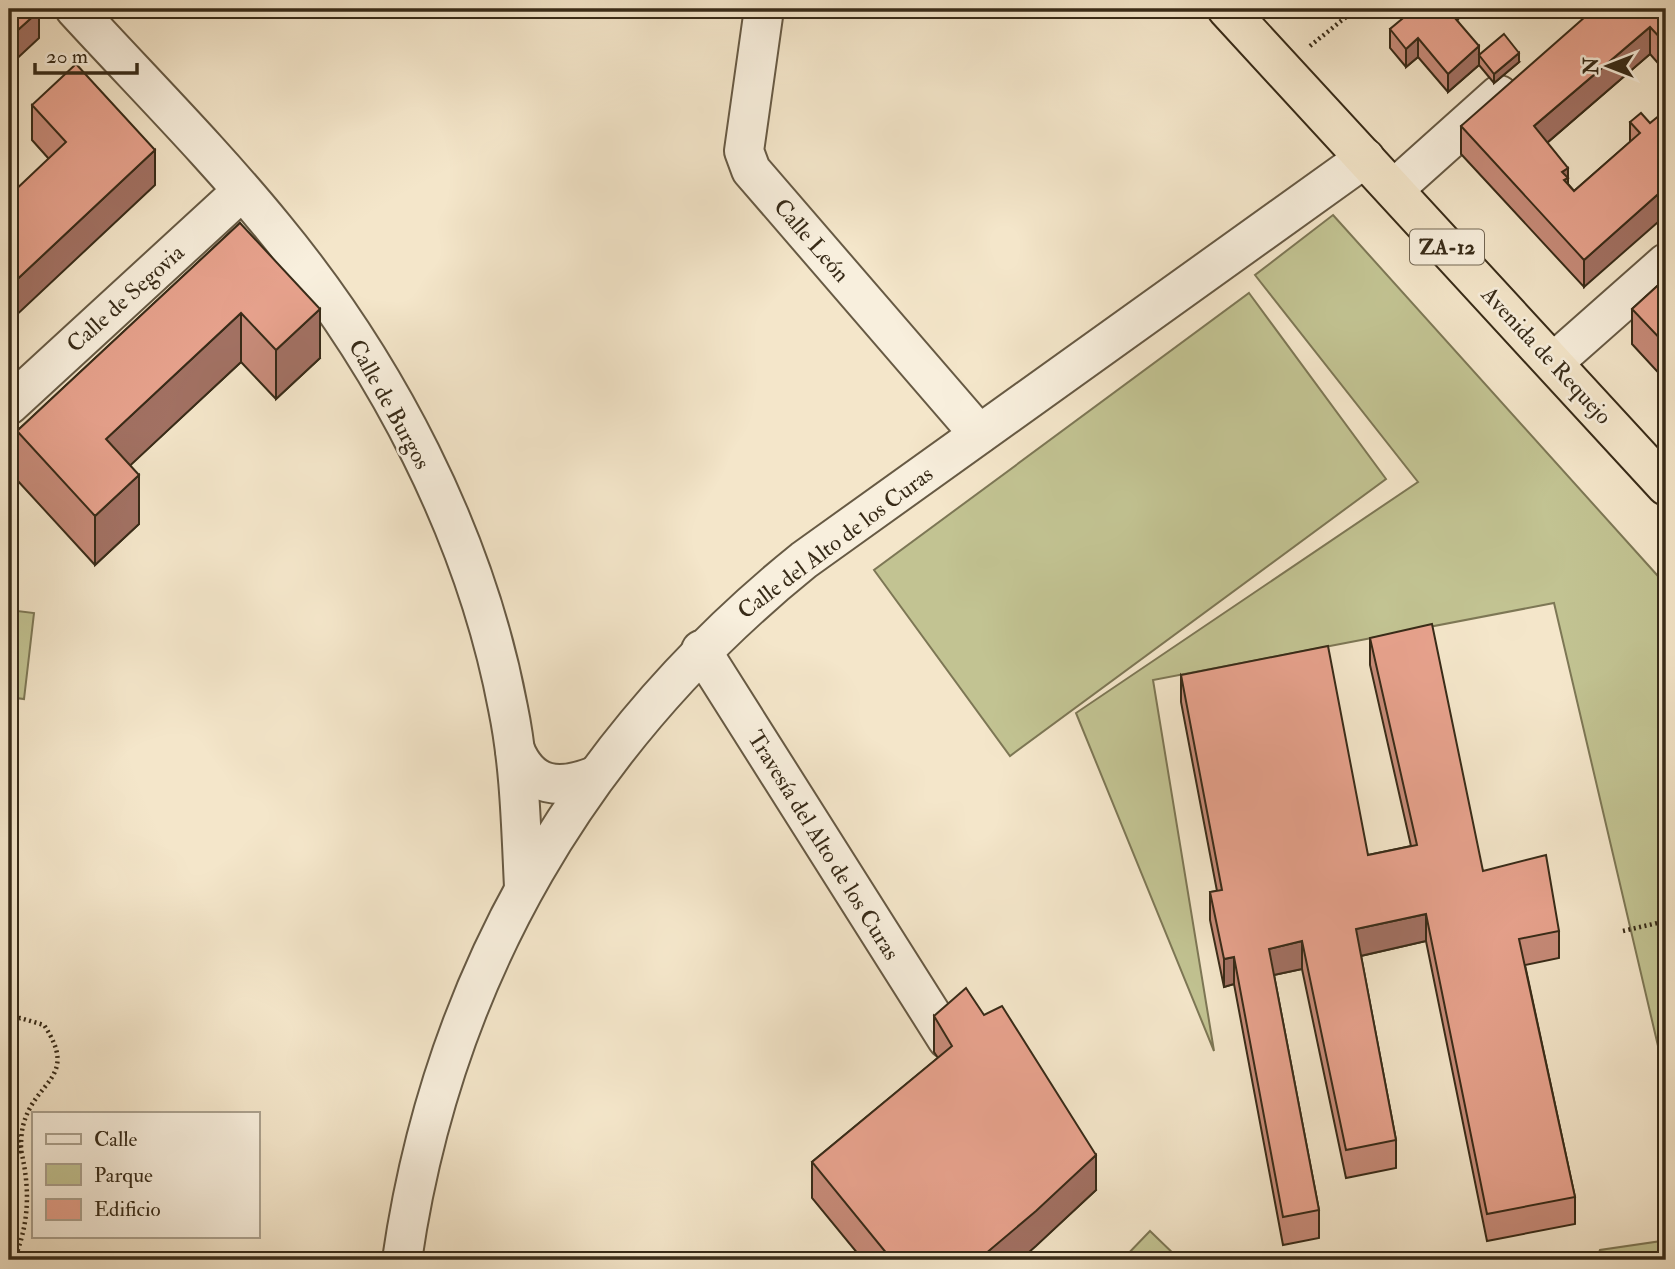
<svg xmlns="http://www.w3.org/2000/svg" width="1675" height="1269" font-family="'IM FELL Double Pica',serif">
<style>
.green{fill:#c2c392;stroke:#7d7755;stroke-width:2}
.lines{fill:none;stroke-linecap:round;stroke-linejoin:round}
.minor-casing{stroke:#675a44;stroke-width:42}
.trunk-casing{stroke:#382b18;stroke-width:42}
.path{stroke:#382b18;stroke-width:4.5;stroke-dasharray:2 3.5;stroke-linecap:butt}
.minor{stroke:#f8efdd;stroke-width:38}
.trunk{stroke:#f4e6ca;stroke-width:38}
.wall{fill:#c78b79;stroke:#382b18;stroke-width:2}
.shaded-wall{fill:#a27163;stroke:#382b18;stroke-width:2}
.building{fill:#e7a28d;stroke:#382b18;stroke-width:2}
.labels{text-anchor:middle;stroke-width:5;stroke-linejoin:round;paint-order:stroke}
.shield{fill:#f8efdd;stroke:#726653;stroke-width:2}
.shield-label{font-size:21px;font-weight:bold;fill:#382b18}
.street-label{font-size:23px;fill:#382b18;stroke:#f8efdd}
</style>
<rect width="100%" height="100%" fill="#f4e6ca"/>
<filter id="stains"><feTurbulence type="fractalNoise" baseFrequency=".00286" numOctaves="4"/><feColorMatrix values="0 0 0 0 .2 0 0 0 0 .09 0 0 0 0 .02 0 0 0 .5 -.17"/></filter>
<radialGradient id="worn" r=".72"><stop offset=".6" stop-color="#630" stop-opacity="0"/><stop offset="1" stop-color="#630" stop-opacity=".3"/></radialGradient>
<!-- green -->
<g class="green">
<path d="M1333,215L1666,585V1080L1554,603L1153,680L1214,1051L1076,713L1418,482L1255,275Z"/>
<path d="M1249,293L1386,479L1010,756L874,570Z"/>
<path d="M9,610L34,613L24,699L9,697Z"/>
<path d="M1666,1226V1260H1596L1600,1250L1661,1241Z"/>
<path d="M1150,1231L1180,1260H1122Z"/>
</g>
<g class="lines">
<!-- minor casing -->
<g class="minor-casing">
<g id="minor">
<path d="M75,9C141,81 212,152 274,228C386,364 475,533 508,708C520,766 521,827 524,887"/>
<path d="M764,9L744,151L751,170L979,434"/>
<path d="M1394,189L1499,95"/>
<path d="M1554,362L1666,263"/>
<path d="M9,405L242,191"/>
<path d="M701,650L947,1039"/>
<path d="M515,750C531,788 559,790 595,776"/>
<path d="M402,1260C443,976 581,740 804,560L1365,158"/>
</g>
</g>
<!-- trunk casing -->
<g class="trunk-casing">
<path id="trunk" d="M1227,9L1666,486"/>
</g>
<!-- path -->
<g class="path">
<path d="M1310,46L1356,9"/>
<path d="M1623,931L1666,921"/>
<path d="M9,1024L20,1018L44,1025C80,1079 34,1080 23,1126C21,1134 21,1144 21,1153"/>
<path d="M9,1109C27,1163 36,1207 14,1260"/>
<path d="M1658,1212L1666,1216"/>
</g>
<!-- minor -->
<use href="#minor" class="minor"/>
<!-- trunk -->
<use href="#trunk" class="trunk"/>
</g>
<!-- wall -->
<g class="wall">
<path d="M1464,9V13L1457,20L1479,55L1519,62L1494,83L1479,65L1448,92L1418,57L1406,67L1390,48V29Z"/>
<path d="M1666,9L1664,70L1650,54L1547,143L1568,184L1574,191L1630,142V122L1650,123L1584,287L1461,154V126Z"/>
<path d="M32,105L155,185L49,159L32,140Z"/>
<path d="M240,223L320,358L276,399L241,362L130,465L139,524L95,565L17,480V431Z"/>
<path d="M1666,278V381L1632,344V309Z"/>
<path d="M1370,638L1483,871L1559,931V958L1525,965L1575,1197V1224L1487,1241L1426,941L1361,956L1396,1140V1168L1346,1178L1302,969L1274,975L1319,1210V1238L1283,1245L1234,984L1224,987L1210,920V892L1217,891L1181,702V675L1368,855L1411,846L1370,665Z"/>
<path d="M934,1016L1096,1190L1020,1260H863L812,1198V1162L938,1058L934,1052Z"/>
</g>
<!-- shaded-wall -->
<g class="shaded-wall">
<path d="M1449,9H1464V13L1448,29V10Z"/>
<path d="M39,11V38L9,66V38Z"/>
<path d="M1650,27V54L1534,154V126Z"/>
<path d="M1418,38V57L1406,67V49Z"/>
<path d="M1666,41V69L1664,70V42Z"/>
<path d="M1479,46V65L1448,92V74Z"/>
<path d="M1519,53V62L1494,83V74Z"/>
<path d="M155,150V185L9,322V287Z"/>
<path d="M1568,168V206L1562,172Z"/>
<path d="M1666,187V215L1584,287V260Z"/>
<path d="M320,309V358L276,399V350Z"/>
<path d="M241,313V362L106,488V439Z"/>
<path d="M139,475V524L95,565V516Z"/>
<path d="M1426,914V941L1356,957V929Z"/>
<path d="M1302,941V969L1269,976V949Z"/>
<path d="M1234,957V984L1224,987V959Z"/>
<path d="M1096,1155V1190L1036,1246L1020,1260H978Z"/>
</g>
<!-- building -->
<g class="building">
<path d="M9,9H37L39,11L9,38Z"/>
<path d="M1414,9H1449L1448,10L1479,46L1448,74L1418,38L1406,49L1390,29Z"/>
<path d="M1594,9H1666V41L1664,42L1650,27L1534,126L1568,168L1562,172L1568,178L1564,180L1574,191L1640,133L1630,122L1641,113L1650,123L1666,110V187L1584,260L1461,126Z"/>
<path d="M1504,34L1519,53L1494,74L1479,55Z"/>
<path d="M76,64L155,150L9,287V196L66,142L32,105Z"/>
<path d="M240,223L320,309L276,350L241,313L106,439L139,475L95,516L17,431Z"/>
<path d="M1666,278V345L1632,309Z"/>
<path d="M1432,624L1483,871L1546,855L1559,931L1519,939L1575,1197L1487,1214L1426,914L1356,929L1396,1140L1346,1150L1302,941L1269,949L1319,1210L1283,1217L1234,957L1224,959L1210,892L1222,890L1181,675L1328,646L1368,855L1417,845L1370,638Z"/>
<path d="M966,988L984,1015L1002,1006L1096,1155L1036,1211L978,1260H892L812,1162L952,1046L934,1016Z"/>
</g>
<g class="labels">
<!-- shield labels -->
<rect class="shield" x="1410" y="229.5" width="74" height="35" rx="5"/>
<g class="shield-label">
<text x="1447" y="254">ZA-12</text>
</g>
<!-- street labels -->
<g class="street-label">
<text transform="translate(812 240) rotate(49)" y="8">Calle León</text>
<text transform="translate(125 298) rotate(-42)" y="8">Calle de Segovia</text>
<text transform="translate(1547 355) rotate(47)" y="8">Avenida de Requejo</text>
<text transform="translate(390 404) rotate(61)" y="8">Calle de Burgos</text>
<text transform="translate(835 542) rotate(-37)" y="8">Calle del Alto de los Curas</text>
<text transform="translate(824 845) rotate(58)" y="8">Travesía del Alto de los Curas</text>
</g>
</g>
<!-- margin -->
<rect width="1675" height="1269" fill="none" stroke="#f4e6ca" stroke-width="35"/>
<rect x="10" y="10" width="1654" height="1248" fill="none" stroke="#382b18" stroke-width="3.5"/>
<rect x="18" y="18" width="1640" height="1234" fill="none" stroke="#382b18" stroke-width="2"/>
<!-- legend -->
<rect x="32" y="1112" width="228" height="126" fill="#f8efdd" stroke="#aba18e" stroke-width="2"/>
<rect x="46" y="1134" width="35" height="10" fill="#f8efdd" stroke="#aba18e" stroke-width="2"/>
<text x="94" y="1146" font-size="21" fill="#382b18">Calle</text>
<rect x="46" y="1164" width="35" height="21" fill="#c2c392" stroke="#aba18e" stroke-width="2"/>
<text x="94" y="1182" font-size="21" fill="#382b18">Parque</text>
<rect x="46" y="1199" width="35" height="21" fill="#e7a28d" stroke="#aba18e" stroke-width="2"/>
<text x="94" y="1216" font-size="21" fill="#382b18">Edificio</text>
<!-- north arrow -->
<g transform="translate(1608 66) rotate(270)" stroke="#f8efdd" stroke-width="5" paint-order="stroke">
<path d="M0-5L12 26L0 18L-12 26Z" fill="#382b18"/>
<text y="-10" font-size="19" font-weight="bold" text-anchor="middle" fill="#382b18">N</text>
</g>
<!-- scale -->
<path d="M35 63v10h102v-10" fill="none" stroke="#382b18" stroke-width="3.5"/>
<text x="46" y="63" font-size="21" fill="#382b18" stroke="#f8efdd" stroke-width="5" paint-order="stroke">20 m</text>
<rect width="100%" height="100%" filter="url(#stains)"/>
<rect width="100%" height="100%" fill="url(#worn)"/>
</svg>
